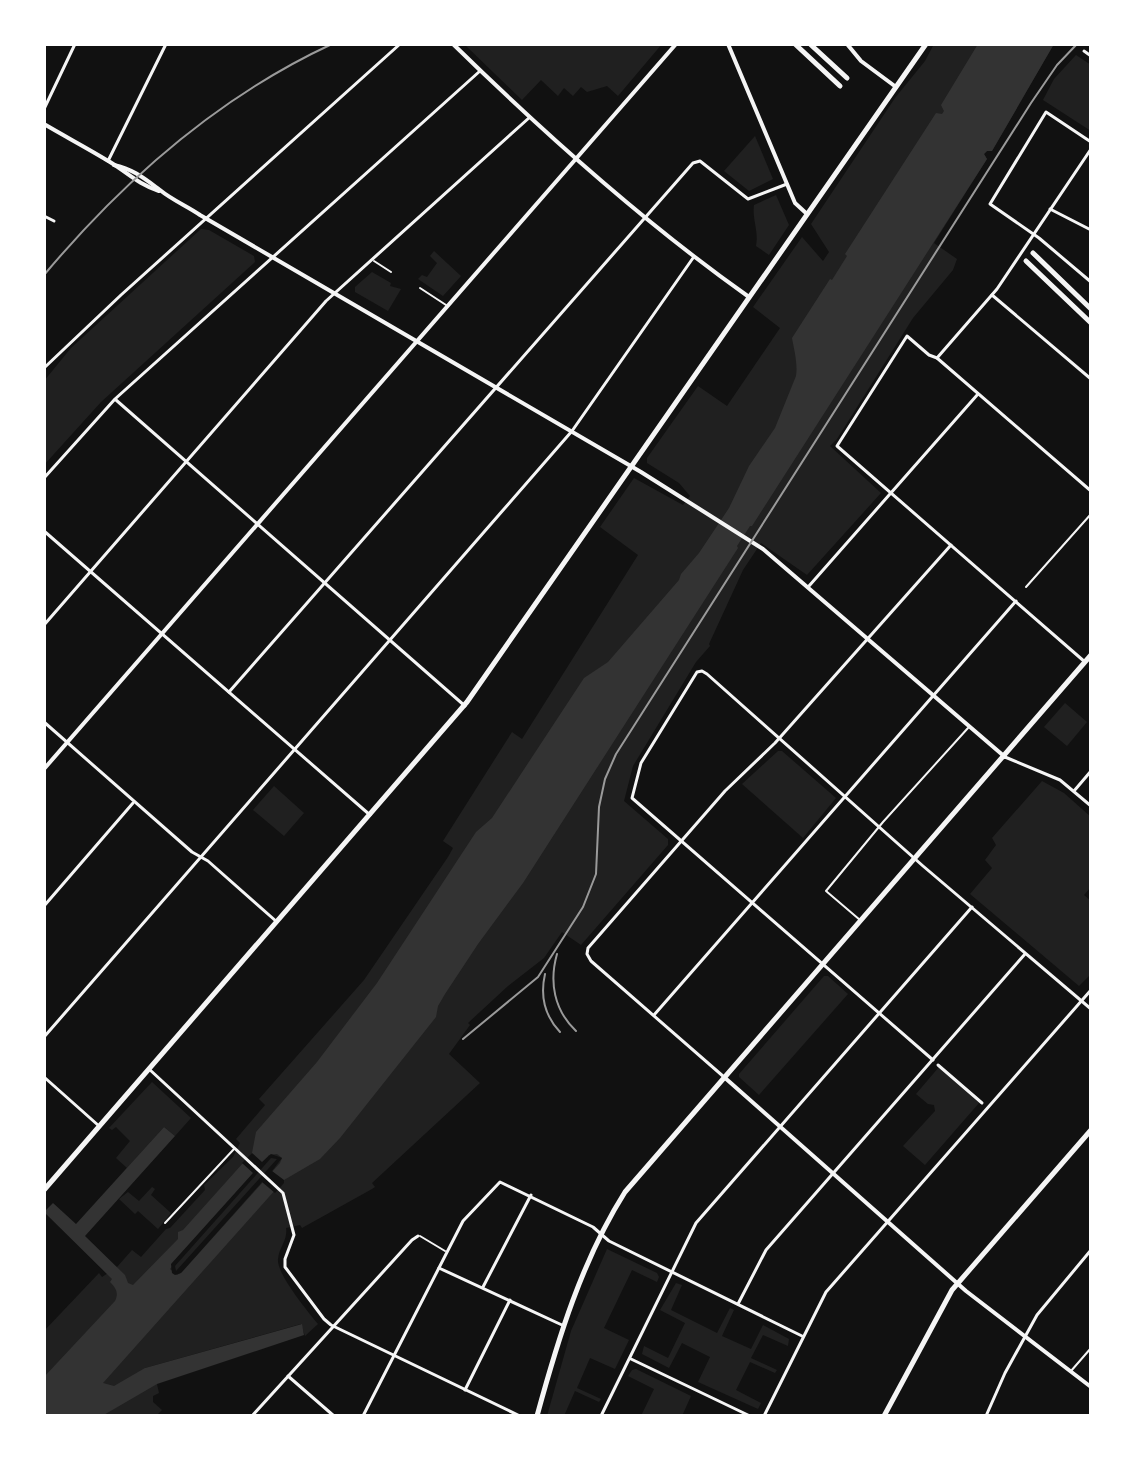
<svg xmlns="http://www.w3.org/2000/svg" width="1135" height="1460" font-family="'Archivo Narrow',sans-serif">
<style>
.green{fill:#202020}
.water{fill:#333;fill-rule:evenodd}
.pier{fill:#111;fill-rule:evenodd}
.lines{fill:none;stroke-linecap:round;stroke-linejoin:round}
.service{stroke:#f5f5f5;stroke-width:2}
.pedestrian{stroke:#f5f5f5;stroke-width:3}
.minor{stroke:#f5f5f5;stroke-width:3}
.tertiary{stroke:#f5f5f5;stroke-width:4}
.secondary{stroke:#f5f5f5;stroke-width:5}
.rail{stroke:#9a9a9a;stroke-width:2}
</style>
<rect width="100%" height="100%" fill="#111"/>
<!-- green -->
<g class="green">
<path d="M464,44H662L618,96L607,86L587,92L581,87L573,96L564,88L558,96L541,80L522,100Z"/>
<path d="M934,44H1054L992,151H987L984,154L987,159L934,243L957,259L953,270L913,318L837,439L830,446L881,493L807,575L761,543L743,570L709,644L710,646L696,662L633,766L624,801L668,839V845L581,945L562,932L544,958L508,986L468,1023L470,1025L449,1054L480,1083L372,1183L375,1187L372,1189L302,1228L300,1225L286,1228C288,1240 279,1247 278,1259C276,1273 308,1312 318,1324L305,1336L301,1324L145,1368L157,1384L159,1393L153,1396V1402L162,1410L156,1416H44V1331L99,1273L102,1277L117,1267L132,1250L141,1257L166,1229L170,1228L205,1190L204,1185L233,1157L240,1143L236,1139L265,1105L259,1099L364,980L448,857L453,848L443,841L512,732L522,739L638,555L600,527L634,478L683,505L690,496L679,483L647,463V458L698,386L727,406L780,328L753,307L802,237L823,261L829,252L811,224L895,98L925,61Z"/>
<path d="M1076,55L1091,65V131L1043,100L1054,79Z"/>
<path d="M755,136L773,179L749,191L724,171Z"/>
<path d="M776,195L789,225L769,255L756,246C759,231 752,220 754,205Z"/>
<path d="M201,229L209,230L254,256L255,262L101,402L44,465V381L71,348Z"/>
<path d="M434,251L461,276L443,296L418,279L422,275L427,277L437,263L430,256Z"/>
<path d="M372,272L391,283L390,286L401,289L388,311L355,292V287Z"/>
<path d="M1065,703L1087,722L1067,746L1044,727Z"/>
<path d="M778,751H782L836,798L803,838L742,784Z"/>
<path d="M1042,781L1064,793L1091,817V887L1084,895L1091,901V974L1079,986L970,894L992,868L985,860L996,845L992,838Z"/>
<path d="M274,786L304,813L284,836L253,810Z"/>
<path d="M824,976H828L848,994L759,1095L739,1077V1074Z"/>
<path d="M939,1067L979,1103L925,1165L903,1146L935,1111L934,1105L928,1104L916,1094Z"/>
<path d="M152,1082L191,1118L175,1136L164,1127L127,1168L116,1158L130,1141L116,1127L112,1130L109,1128Z"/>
<path d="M152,1187L155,1189L151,1195L171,1213L158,1229L138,1211L135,1214L119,1199L128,1192L139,1201Z"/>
<path d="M607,1249L657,1273L659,1277L657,1282L632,1270L604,1328L629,1340L615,1369L590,1358L577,1388L601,1399L599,1402L575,1391L564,1416H547L571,1331Z"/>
<path d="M676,1283L682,1285L671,1310L717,1333L730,1308L734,1310L722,1336L751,1349L763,1325L789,1339L788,1346L763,1335L751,1358L777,1370L775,1373L750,1362L736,1390L761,1403L758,1409L698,1382L710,1357L682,1343L669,1368L642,1354L644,1346L668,1358L685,1323L660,1310Z"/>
<path d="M636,1369L691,1396L682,1416H641L654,1389L628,1376L632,1370Z"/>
</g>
<!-- water -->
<path class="water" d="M978,44H1054L992,151H987L984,154L987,159L752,526H750L737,546L738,548L523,883L478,944L445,994L438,1006L436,1017L340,1138L320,1159L284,1180L103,1383L114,1386L145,1368L302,1324L304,1335L157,1384L102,1416H44V1377L115,1301C119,1293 116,1288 110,1282L112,1279L44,1212L53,1203L76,1224L164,1127L175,1136L85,1236L125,1275L128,1283L133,1285L178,1239V1232L183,1230L252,1153L256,1132L317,1062L377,983L476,832L492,818L584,678L608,662L679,580L681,574L699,553L729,508L749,466L775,428L796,376C798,364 794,349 792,338L830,279L832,280L847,256L845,254L936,113L942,114L944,111L941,105ZM277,1154L282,1158L280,1163L182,1272L177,1275L170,1269L269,1155Z"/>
<!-- pier -->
<path class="pier" d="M252,1153L262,1162L271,1154L282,1158L272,1171L284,1180V1183L275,1193L262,1182L181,1273L175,1275L172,1273L171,1264L253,1173L242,1163ZM271,1158L277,1159L176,1271L175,1266Z"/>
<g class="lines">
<!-- service -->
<g class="service">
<path d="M374,261L391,272"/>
<path d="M420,288L446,305"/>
<path d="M1026,587L1091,514"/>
<path d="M860,920L826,891L883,822L968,728"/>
<path d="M165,1223L234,1149"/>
<path d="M420,1236L445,1251"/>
<path d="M1071,1371L1091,1348"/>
</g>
<!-- pedestrian -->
<path class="pedestrian" d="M938,1065L982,1103"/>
<!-- minor -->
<g class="minor">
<path d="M1084,51L1091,56"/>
<path d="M44,109L75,44"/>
<path d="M1091,142L1046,112L990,204L1039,238L1091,282"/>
<path d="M108,161L166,44"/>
<path d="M1050,209L1091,230"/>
<path d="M44,216L54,221"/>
<path d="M992,295L1091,379"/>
<path d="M937,358L997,289L1091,149"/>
<path d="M44,368L121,295L400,44"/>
<path d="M116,400L465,706"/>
<path d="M44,478L115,399L480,71"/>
<path d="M44,531L370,815"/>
<path d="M809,586L978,394"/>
<path d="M44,625L326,301L530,117"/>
<path d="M1085,662L837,446L907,336L929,355L937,358L1091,491"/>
<path d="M229,692L693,163L700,161L748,199L787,184"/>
<path d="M44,722L192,852L208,861L277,922"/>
<path d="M1005,757L1060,780L1091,806"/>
<path d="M1074,791L1091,771"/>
<path d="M44,906L133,803"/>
<path d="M654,1015L1016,601"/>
<path d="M44,1037L572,431L693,258"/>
<path d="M933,1060L632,798L641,763L697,672L702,671L707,674L923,866L1091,1009"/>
<path d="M149,1069L283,1193L294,1235L285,1259V1267L324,1319L331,1325L520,1416"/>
<path d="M44,1077L99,1126"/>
<path d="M724,1077L591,961L587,954L588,948L725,791L775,743L951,545"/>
<path d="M439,1268L562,1325"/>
<path d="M483,1287L531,1195"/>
<path d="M738,1304L766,1250L1025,954"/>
<path d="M631,1359L750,1416"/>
<path d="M288,1376L334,1416"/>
<path d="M465,1390L510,1300"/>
<path d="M252,1416L412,1240L418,1236"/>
<path d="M363,1416L463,1221L500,1182L593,1227L609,1241L802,1336"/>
<path d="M601,1416L696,1223L972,907"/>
<path d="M764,1416L826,1292L1091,990"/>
<path d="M986,1416L1005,1373L1037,1315L1091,1250"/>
</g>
<!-- tertiary -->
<g class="tertiary">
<path d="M453,44C546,135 643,222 749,297"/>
<path d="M728,44L795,203L807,214"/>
<path d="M847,44L861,61L896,87"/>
<path d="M44,124C66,137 89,149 110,162C128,173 138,184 159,191"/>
<path d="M114,165C133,169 145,179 160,190C172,200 187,206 200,215L641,472L763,549L1005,757"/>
<path d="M44,769L676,44"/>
<path d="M724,1077L966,1291L1091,1387"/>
</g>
<!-- secondary -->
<g class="secondary">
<path d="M795,44L840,86"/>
<path d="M810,44L847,78"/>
<path d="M1033,253L1091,309"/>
<path d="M1026,261L1091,323"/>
<path d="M44,1190L467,702L926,44"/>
<path d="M537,1416C558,1339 582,1260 625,1192L1091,655"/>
<path d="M884,1416L952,1290L1091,1130"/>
</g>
<!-- rail -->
<g class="rail">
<path d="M44,275C123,181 220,96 332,44"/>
<path d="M557,954C549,982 554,1010 576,1031"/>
<path d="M545,974C540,996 544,1015 560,1032"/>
<path d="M463,1039L538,977L583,907L596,874L599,807L605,779L616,754L1031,103L1057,65L1077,44"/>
</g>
</g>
<!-- border -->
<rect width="1135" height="1460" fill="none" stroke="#ffffff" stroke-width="92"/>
</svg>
